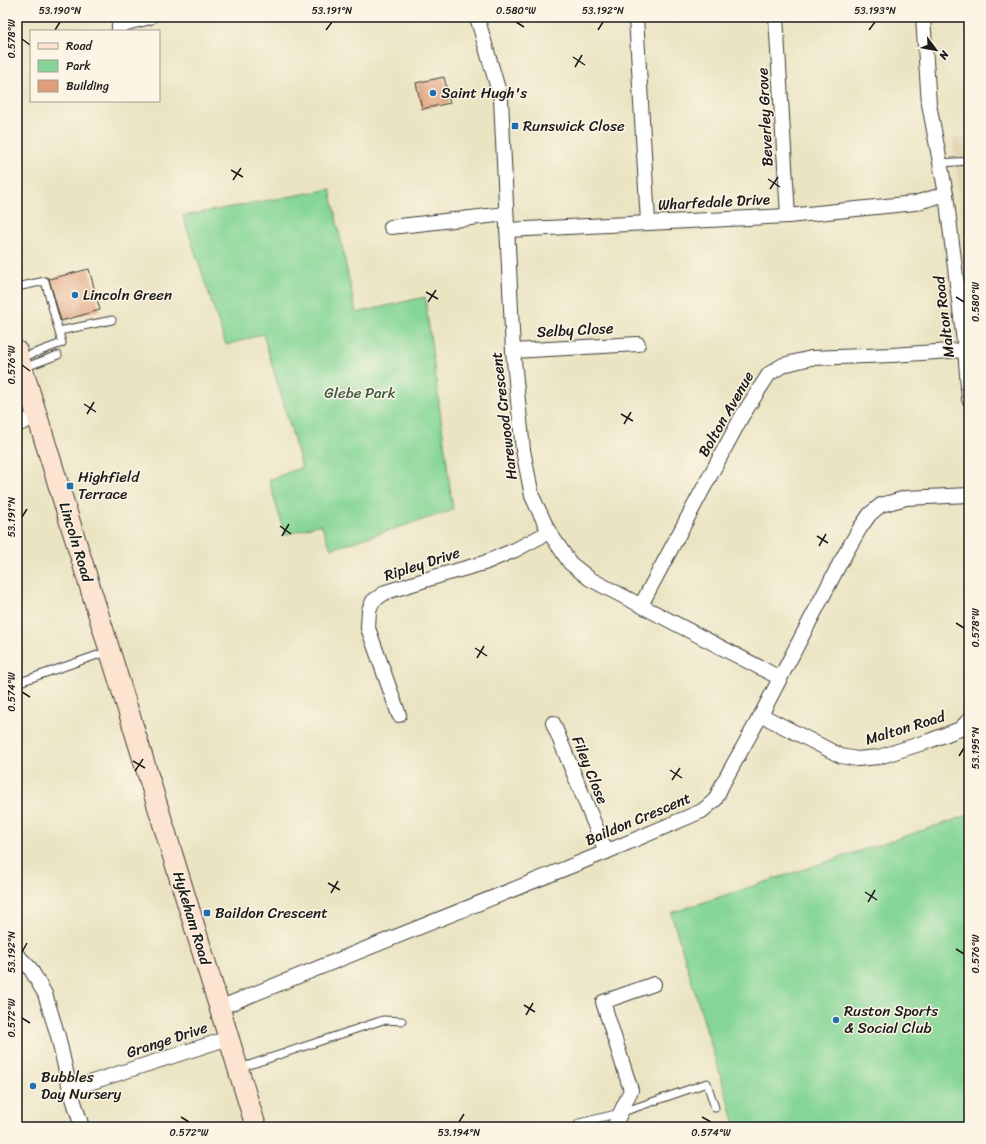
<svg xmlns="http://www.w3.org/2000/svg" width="986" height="1144" font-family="Sriracha,sans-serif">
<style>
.built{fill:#e3d6b7}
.green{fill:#85d696;stroke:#507959}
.building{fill:#de9e78}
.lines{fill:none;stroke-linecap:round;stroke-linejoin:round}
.lane-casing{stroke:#3b3a35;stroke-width:9}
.street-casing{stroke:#3b3a35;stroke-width:16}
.secondary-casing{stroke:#3b3a35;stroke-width:22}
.lane{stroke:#fff;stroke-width:7}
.street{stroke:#fff;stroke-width:14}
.secondary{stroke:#fde4d1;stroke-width:20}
.ticks{fill:none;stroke:#1c1c1c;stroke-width:1.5}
.poi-dot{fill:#1f6fb2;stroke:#fcf5e5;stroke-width:1.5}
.labels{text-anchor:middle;stroke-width:3;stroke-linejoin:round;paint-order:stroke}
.poi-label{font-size:15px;fill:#1c1c1c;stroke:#fcf5e5;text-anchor:start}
.street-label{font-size:15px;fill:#1c1c1c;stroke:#fcf5e5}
.park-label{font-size:15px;fill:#415d47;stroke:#fcf5e5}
.neatline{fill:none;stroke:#1c1c1c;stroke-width:1.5}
.ticks-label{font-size:10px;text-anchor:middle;fill:#1c1c1c}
</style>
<rect width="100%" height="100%" fill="#fcf5e5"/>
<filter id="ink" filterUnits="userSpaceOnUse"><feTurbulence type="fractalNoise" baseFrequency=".025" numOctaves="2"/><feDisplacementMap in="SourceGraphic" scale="8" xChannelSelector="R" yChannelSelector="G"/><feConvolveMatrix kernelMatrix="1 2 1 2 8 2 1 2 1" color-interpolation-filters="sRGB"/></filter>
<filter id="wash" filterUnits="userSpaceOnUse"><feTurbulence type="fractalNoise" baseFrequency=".012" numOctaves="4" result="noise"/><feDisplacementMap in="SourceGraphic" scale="16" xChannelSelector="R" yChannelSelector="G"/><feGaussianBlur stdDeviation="0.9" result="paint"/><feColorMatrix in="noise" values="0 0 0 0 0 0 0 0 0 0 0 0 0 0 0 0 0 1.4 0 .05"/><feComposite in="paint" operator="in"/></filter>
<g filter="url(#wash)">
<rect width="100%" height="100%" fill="#eae4c3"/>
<!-- built -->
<path class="built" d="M953,138H969V291V290Z"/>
<!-- green -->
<g class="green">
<path d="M330,189L356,313L425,297L453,510L331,549L321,524L285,535L269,480L302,467L263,334L226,345L183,216Z"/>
<path d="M969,815V1127H736L671,913Z"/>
</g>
<g id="blocks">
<!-- building -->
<g class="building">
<path d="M444,77L450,103L422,109L416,83Z"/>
<path d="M89,269L100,310L61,321L49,279Z"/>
</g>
</g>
</g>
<g filter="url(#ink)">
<use href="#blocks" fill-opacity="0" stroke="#3b3a35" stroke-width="1"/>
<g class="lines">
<!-- lane casing -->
<g class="lane-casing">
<g id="lane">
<path d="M940,163L969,161"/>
<path d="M17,287L45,281L62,343L21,358"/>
<path d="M59,331L112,320"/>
<path d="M23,368L58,355"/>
<path d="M17,683L109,651"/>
<path d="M240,1068L383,1020L402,1021"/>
<path d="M579,1123L620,1113L707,1083L715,1108"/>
</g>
</g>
<!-- street casing -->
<g class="street-casing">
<g id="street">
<path d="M477,17L501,99L513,351L523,450L532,496L549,532L562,551L570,563L590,579L780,678"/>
<path d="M636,17L648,222"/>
<path d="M776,17L788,216"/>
<path d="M923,17L929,104L946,194L965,350L969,399"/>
<path d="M119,31V25L150,17"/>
<path d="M391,227L506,214"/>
<path d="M507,230L788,216L915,203L946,194"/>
<path d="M513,351L638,344"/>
<path d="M17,425L37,416"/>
<path d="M641,605L742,416L769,374L783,365L811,358L892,355L965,350"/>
<path d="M399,715L368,628L369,610L373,601L386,592L438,576L484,563L515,550L549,532"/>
<path d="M761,715L841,756L857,759L879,757L929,741L960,729L969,720"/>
<path d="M553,723L606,852"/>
<path d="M17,955L30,968L45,994L58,1036L70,1089L82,1127"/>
<path d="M219,1008L606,852L702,811L715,800L723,783L761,715L840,563L860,528L870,514L881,505L906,498L969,495"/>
<path d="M70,1089L229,1038"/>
<path d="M614,1127L631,1090L603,1002L654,984"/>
</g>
</g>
<!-- secondary casing -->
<g class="secondary-casing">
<path id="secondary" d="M17,351L129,713L256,1127"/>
</g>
<!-- lane -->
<use href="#lane" class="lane"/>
<!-- street -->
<use href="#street" class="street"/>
<!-- secondary -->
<use href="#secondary" class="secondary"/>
</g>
</g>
<!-- ticks -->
<path class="ticks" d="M516,22L524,27M55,30L60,22M326,30L332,22M598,30L603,22M869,30L875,22M22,39L30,45M573,57L585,65M575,67L582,55M231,170L243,177M768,179L780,187M233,180L241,168M770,189L778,177M426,292L438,299M956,297L964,302M428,302L436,290M22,365L30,371M84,404L96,412M87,414L94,402M621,414L633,421M624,424L631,412M22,517L27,509M280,526L291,534M282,536L289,524M817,536L828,543M819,546L826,534M956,623L964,628M475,648L487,656M477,658L484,646M22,692L30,697M959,756L964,748M133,761L145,768M670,770L682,778M135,771L143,759M672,780L680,768M328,883L340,890M865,892L877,900M331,893L338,881M868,902L875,890M956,949L964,954M22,952L27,943M524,1005L535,1012M526,1015L533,1003M22,1018L30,1023M181,1117L189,1122M702,1117L711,1122M459,1122L464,1114"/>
<!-- markers -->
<g class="poi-dot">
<circle cx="433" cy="93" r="4"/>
<rect x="511" y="122" width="8" height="8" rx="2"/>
<circle cx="75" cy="295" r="4"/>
<rect x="66" y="482" width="8" height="8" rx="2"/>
<rect x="203" y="909" width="8" height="8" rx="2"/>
<circle cx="836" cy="1020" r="4"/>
<circle cx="33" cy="1086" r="4"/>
</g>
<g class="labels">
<!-- poi labels -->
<g class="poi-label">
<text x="441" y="98">Saint Hugh's</text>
<text x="523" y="131">Runswick Close</text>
<text x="83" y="300">Lincoln Green</text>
<text x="78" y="482">Highfield<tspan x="78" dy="17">Terrace</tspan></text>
<text x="215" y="918">Baildon Crescent</text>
<text x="844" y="1016">Ruston Sports<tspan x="844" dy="17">&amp; Social Club</tspan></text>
<text x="41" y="1082">Bubbles<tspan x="41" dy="17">Day Nursery</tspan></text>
</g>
<!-- street labels -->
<g class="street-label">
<text transform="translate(765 117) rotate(-93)" y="5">Beverley Grove</text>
<text transform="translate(714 202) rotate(-3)" y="5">Wharfedale Drive</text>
<text transform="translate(944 317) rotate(-97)" y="5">Malton Road</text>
<text transform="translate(575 330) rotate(-3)" y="5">Selby Close</text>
<text transform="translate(726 414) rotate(-60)" y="5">Bolton Avenue</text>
<text transform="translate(504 416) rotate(-97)" y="5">Harewood Crescent</text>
<text transform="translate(76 542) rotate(73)" y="5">Lincoln Road</text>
<text transform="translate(422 564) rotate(-18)" y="5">Ripley Drive</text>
<text transform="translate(905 728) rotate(-17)" y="5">Malton Road</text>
<text transform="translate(590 770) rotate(68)" y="5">Filey Close</text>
<text transform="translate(638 819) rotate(-23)" y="5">Baildon Crescent</text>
<text transform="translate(192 918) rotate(73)" y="5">Hykeham Road</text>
<text transform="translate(167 1040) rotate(-18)" y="5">Grange Drive</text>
</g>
<!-- park labels -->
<g class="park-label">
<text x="360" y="398">Glebe Park</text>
</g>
</g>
<!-- margin -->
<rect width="986" height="1144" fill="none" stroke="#fcf5e5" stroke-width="44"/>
<!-- legend -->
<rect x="30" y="30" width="130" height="72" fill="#fcf5e5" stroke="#a29e95"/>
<rect x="38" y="43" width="20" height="6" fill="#fde4d1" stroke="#a29e95"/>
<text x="66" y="50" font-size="12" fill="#1c1c1c">Road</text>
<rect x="38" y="60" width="20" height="12" fill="#85d696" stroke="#a29e95"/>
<text x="66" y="70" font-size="12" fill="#1c1c1c">Park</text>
<rect x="38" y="80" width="20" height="12" fill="#de9e78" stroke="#a29e95"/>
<text x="66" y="90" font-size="12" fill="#1c1c1c">Building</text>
<!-- north arrow -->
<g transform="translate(936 50) rotate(122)" stroke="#fcf5e5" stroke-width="3" paint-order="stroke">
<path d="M0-3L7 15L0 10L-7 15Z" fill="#1c1c1c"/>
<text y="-6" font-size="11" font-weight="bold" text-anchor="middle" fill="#1c1c1c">N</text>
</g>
<rect x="22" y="22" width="942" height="1100" class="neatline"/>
<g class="ticks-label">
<text x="60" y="14">53.190°N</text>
<text x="332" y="14">53.191°N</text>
<text x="516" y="14">0.580°W</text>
<text x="603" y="14">53.192°N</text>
<text x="875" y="14">53.193°N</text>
<text transform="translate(11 39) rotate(-90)" y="4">0.578°W</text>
<text transform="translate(975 302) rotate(-90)" y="4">0.580°W</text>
<text transform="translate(11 365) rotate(-90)" y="4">0.576°W</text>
<text transform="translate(11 517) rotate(-90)" y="4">53.191°N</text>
<text transform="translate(975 628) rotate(-90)" y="4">0.578°W</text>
<text transform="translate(11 692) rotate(-90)" y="4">0.574°W</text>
<text transform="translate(975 748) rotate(-90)" y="4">53.195°N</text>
<text transform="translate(11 952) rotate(-90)" y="4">53.192°N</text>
<text transform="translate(975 954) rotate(-90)" y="4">0.576°W</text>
<text transform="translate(11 1018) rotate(-90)" y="4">0.572°W</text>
<text x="189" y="1136">0.572°W</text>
<text x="459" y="1136">53.194°N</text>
<text x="711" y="1136">0.574°W</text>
</g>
</svg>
